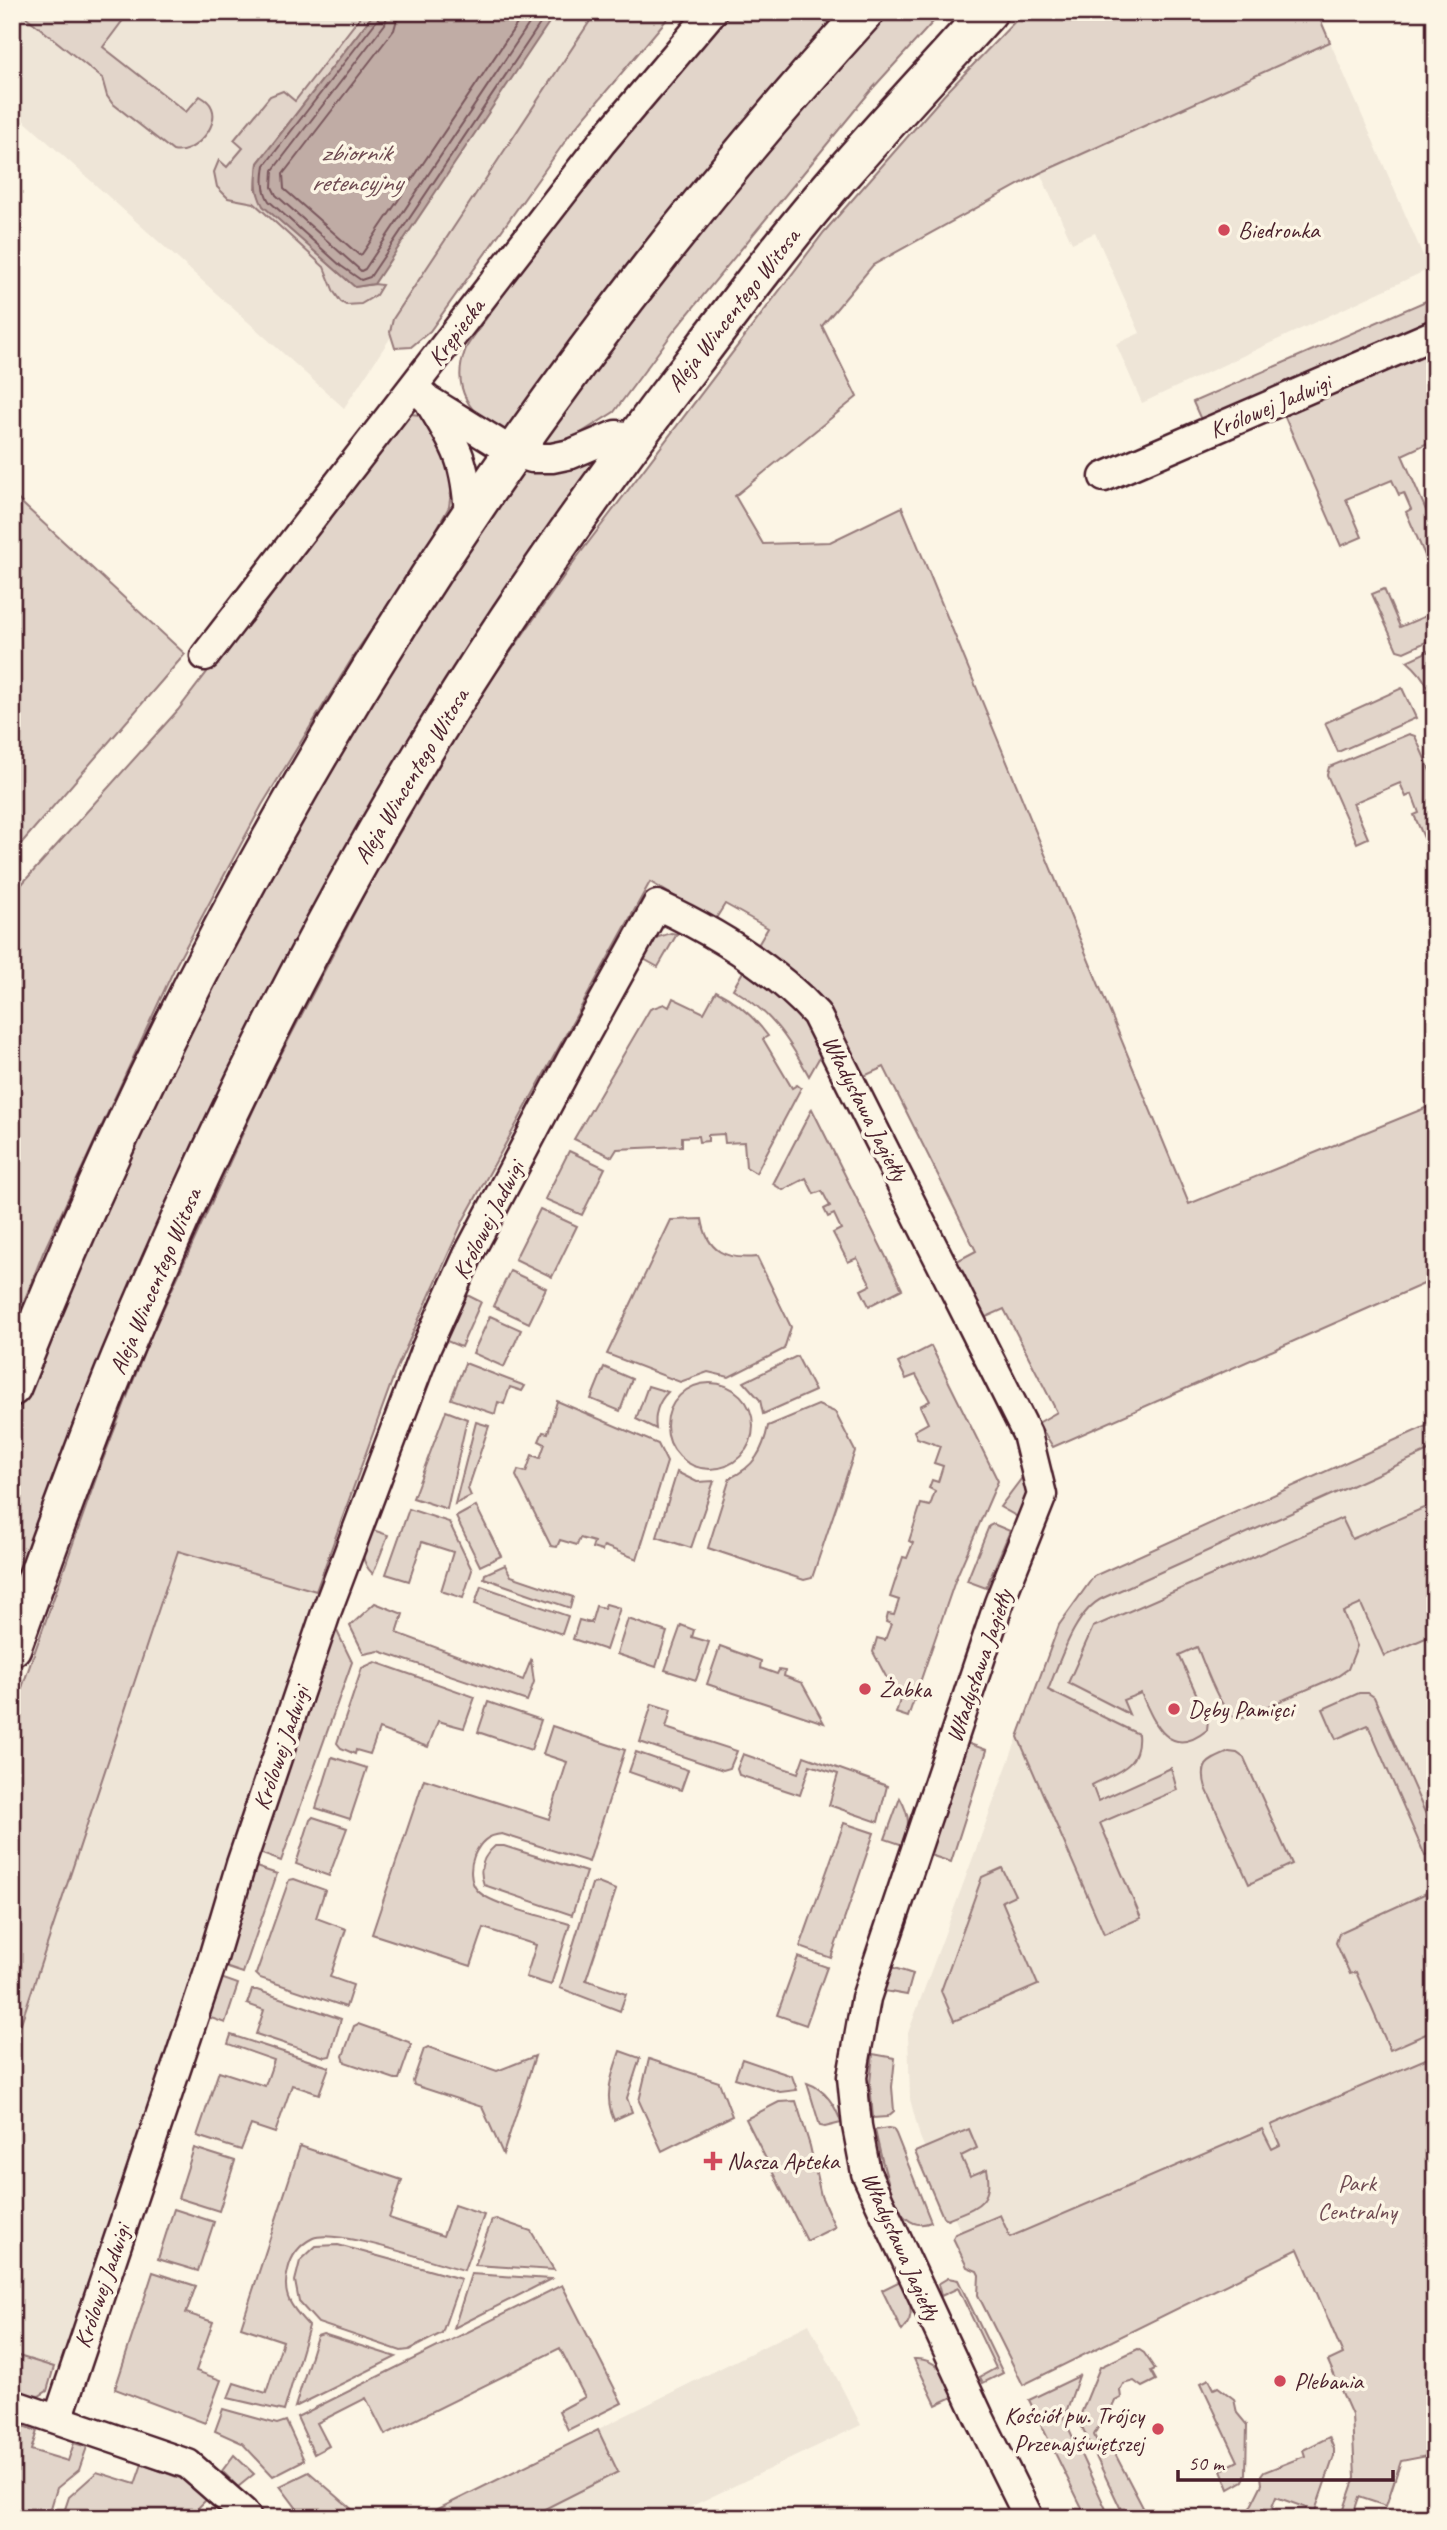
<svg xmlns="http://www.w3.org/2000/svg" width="1447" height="2530" font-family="Caveat,sans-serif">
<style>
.built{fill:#eee5d7}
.green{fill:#e2d5ca;stroke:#967a7a;stroke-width:2}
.water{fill:#c0aca5;stroke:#917474;stroke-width:2}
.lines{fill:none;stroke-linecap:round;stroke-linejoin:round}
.shore{stroke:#79575c;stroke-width:2}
.minor-casing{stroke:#4a1f2b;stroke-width:33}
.major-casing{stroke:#4a1f2b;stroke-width:42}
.minor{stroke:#fcf5e5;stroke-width:28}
.major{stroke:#fcf5e5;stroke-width:37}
.poi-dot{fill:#d1495b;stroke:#fcf5e5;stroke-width:2.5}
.labels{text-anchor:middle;stroke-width:7;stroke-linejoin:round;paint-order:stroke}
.poi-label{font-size:24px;fill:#4a1f2b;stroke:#fcf5e5;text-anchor:start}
.street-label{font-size:24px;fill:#4a1f2b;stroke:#fcf5e5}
.park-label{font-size:24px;fill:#704c53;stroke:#fcf5e5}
.water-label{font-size:26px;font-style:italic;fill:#6d4950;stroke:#fcf5e5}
</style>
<rect width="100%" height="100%" fill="#fcf5e5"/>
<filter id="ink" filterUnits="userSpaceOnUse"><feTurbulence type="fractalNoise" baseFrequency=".0143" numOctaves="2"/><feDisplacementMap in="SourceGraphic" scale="14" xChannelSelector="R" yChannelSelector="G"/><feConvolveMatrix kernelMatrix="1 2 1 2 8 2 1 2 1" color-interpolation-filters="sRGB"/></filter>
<g filter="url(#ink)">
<!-- built -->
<g class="built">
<path d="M12,12H606L344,408L21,118L12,128Z"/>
<path d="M1330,42L1429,269L1142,403L1116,344L1140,333L1095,233L1072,243L1040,173Z"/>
<path d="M1435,1422V2078L979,2275L920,2137L910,2099L908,2033L1059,1625L1094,1576Z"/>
<path d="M179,1551L325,1593L65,2370L12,2354V2050Z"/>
<path d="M809,2324L861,2425L667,2518H420Z"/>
</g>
<!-- green -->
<g class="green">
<path d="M20,12H129L103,47L186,112L200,96C205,99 210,102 212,108C220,127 192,156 173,151L112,103L107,96L102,78Z"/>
<path d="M364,12H375L258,163L256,189L264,206L355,287L374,284L382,285L376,295L361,304L346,305L341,302L334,292L324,267L254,203L228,198L217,187L214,172L219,160L227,167L243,148L234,140L270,96L283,91L295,101Z"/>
<path d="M596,12H673L571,133L430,331L411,347L395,348L390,332L393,319Z"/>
<path d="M731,12H842L736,130L620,273L503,433C470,416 451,388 465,351C467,344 473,338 476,333C492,309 509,287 526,264C592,177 660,94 731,12Z"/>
<path d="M888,12H942L873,88L674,331L614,412L576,436L547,445L535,444L765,147Z"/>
<path d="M1024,12H1317L1330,42L1040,173L873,265L822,326L857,397L735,496L763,544L830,542L902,507L1189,1204L1435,1104V1279L1053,1447L1038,1423L1057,1412L1004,1309L984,1318L955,1262L976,1251L884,1067L862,1077L820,996L758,945L768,928L725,904L715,920L650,882L464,1219L396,1370L316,1591L178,1551L12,2050V1716L99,1470L149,1340L262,1091L371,881L480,696L575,560L824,232L945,94Z"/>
<path d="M1435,297V318L1201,420L1193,402Z"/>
<path d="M1435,350V447L1432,441L1402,455L1435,531L1433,574L1406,512L1411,509L1404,493L1399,495L1392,480L1346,499L1362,537L1341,546L1284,415Z"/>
<path d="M410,414L421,415L430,423L453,478L449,507L416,566L358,649L262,805L176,965L43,1253L12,1332V895L178,710L402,417Z"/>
<path d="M603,452L284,965L215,1100L150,1245L12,1596V1427L101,1205L317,783L519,468C553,478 572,465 603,452Z"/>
<path d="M12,494L185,654L12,854Z"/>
<path d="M1384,589L1400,627L1435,612V638L1404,652L1397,650L1372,594Z"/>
<path d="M1435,648V721L1433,722C1435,696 1427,678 1407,661Z"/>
<path d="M1402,688L1416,718L1338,752L1325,723Z"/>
<path d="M1409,734L1415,736L1435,782V863L1414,815L1419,813L1412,794L1406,797L1400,783L1353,803L1368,838L1357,843L1327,775L1329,767Z"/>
<path d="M671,933L677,934L658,967L640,957L655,938Z"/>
<path d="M744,970L766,984L802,1017L822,1053L809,1076C788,1038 771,1012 733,989Z"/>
<path d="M716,991C738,1002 753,1016 768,1036L763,1039L792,1088L797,1085L801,1088L756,1173L746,1167L744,1142L725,1143L724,1134L708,1135V1141L699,1142L698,1136L682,1137V1146L617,1149L612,1157L574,1139L650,1009L664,1004L669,1007L673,998L704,1013Z"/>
<path d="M812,1109L902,1289L869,1306L861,1290L871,1285L857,1258L848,1262L833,1233L841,1229L834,1214L828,1217L824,1209L830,1206L822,1191L814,1194L806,1178L783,1190L773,1184Z"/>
<path d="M569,1151L605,1168L582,1215L545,1199Z"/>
<path d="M540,1209L577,1226L552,1277L515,1259Z"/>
<path d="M702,1219C707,1252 726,1260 757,1257L791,1327L784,1349L729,1377L708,1372L680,1382L607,1354L671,1220Z"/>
<path d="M510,1271L546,1288L529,1323L493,1306Z"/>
<path d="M463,1293L481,1302L461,1347L442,1339Z"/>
<path d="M490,1316L521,1330L504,1367L473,1353Z"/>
<path d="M931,1346L998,1481L956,1578L908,1717L896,1713L902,1693L893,1690L873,1652L877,1638L885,1640L891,1624L886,1622L888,1614L894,1615L899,1600L890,1597L903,1557L907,1558L913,1543L909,1541L921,1504L930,1506L935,1491L929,1488L932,1480L938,1482L943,1466L934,1463L940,1446L917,1438L914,1431L928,1423L920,1406L930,1401L916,1375L906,1379L898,1363Z"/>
<path d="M797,1356L815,1391L763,1414L760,1400L744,1382Z"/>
<path d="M465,1363L525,1386L522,1391L510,1387L504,1404L498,1402L495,1414L451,1399Z"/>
<path d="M604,1367L632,1379L620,1411L591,1399Z"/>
<circle cx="710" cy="1426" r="43"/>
<path d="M648,1386L668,1392C658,1402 654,1415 656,1429L636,1419Z"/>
<path d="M557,1401L658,1444L667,1462L637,1559L604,1546L602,1551L592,1548L594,1542L580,1538L577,1545L560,1540L557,1547L551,1546L516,1476L518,1470L526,1472L532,1455L540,1458L545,1444L539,1441L543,1432L548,1433Z"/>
<path d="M818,1405L835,1412L855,1451L812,1578L804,1580L708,1548L730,1478C754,1467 763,1451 768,1426Z"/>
<path d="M446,1411L467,1419L447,1509L413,1498Z"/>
<path d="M476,1422L489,1426L468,1489L471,1496L455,1504Z"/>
<path d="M1435,1422V1448L1103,1598C1075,1611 1060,1661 1048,1690L1138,1734C1141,1768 1116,1772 1092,1785L1098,1801L1171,1768L1177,1790L1100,1823L1141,1918L1104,1934L1018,1737L1059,1625L1094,1576Z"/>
<path d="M1027,1471V1491L1018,1517L1000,1507Z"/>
<path d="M677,1472L697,1482L714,1481L691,1548L657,1537Z"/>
<path d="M1435,1503V1634L1384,1656L1361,1604L1343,1612L1357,1646L1348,1669L1338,1676L1239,1719C1220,1714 1205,1665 1197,1647L1179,1655L1208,1720L1207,1730C1169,1761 1154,1723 1141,1693L1123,1700L1129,1714L1068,1683L1093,1627L1342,1518L1352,1539Z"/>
<path d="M476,1506L501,1556L480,1566L456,1517Z"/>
<path d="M409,1509L449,1522L472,1570L463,1598L441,1591L453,1552L422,1542L409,1581L386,1574Z"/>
<path d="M993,1524L1010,1531L986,1588L967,1581L989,1526Z"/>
<path d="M367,1528L388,1535L373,1574C358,1560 363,1546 367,1528Z"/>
<path d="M505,1565L511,1576L573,1597L570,1608L484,1578L485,1574Z"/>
<path d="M481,1586L568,1616L562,1634L475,1604Z"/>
<path d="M375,1603L403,1614L397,1633L523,1680L531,1660L534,1682L527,1701L379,1651L364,1654L350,1626Z"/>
<path d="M606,1604L620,1608L606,1650L573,1639L579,1620L591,1623L596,1606L604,1608Z"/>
<path d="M628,1619L667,1632L656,1667L617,1654Z"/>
<path d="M681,1625L694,1630L692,1637L709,1642L696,1680L665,1670Z"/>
<path d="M335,1627L352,1662L281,1861L259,1853Z"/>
<path d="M720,1646L761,1661L760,1668L777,1674L779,1670L785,1671L784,1676L802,1683L824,1723L707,1684Z"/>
<path d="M375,1662L475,1697L464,1728L438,1721L428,1747L379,1729L370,1754L356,1750L355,1754L341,1748L337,1743L362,1668Z"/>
<path d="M1359,1693H1368L1374,1697L1435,1835V1851L1425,1856L1368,1725L1336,1739L1323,1709Z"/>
<path d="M488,1702L541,1720L531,1750L478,1732Z"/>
<path d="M652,1704L671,1710L666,1728L737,1751L730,1768L723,1770L640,1742Z"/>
<path d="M552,1726L625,1750L589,1862L502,1834C488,1835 480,1842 474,1856C470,1866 469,1882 478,1891C491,1905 549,1918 570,1924L551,1985L526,1977L536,1945L484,1928L471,1966L372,1934L424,1779L549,1819L567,1762L543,1754Z"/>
<path d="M967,1743L987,1750L951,1862L930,1855Z"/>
<path d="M636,1752L688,1770L681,1790L629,1772Z"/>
<path d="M1229,1752L1237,1753L1244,1758L1292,1864L1249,1884L1206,1788C1199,1763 1208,1761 1229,1752Z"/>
<path d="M743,1754L798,1773L804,1756L887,1786L878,1822L829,1805L838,1774L810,1765L800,1795L739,1775L737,1769Z"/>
<path d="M332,1757L367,1768L350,1819L316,1808Z"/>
<path d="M900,1798C910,1816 910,1825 903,1845L885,1839Z"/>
<path d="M313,1817L347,1828L329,1876L296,1864L310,1820Z"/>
<path d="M844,1823L874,1833L831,1958L800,1947Z"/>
<path d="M495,1846H504L586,1872L572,1915L484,1885C478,1869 482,1857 495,1846Z"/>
<path d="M256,1867L277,1874L243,1973L222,1966Z"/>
<path d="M1002,1868L1015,1895L1002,1901L1038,1985L954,2021L941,1991L982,1877Z"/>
<path d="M294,1879L325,1890L316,1918L346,1929L330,1977L353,1985L346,2007L260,1978L256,1974L289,1880Z"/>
<path d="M598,1883L616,1890L586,1980L626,1994L620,2011L560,1988L592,1884Z"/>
<path d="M1435,1889V2030L1390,2050L1356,1972L1350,1974L1336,1943L1339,1933Z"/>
<path d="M798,1957L827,1967L806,2025L777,2015Z"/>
<path d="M891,1967L913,1974L907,1995L884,1991Z"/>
<path d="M218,1977L238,1984L225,2023L205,2016Z"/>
<path d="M252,1990H257L341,2019L330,2056L325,2057L256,2034L264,2010L247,2004Z"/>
<path d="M358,2024L409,2042L411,2045L399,2079H395L345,2062L343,2056L354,2026Z"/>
<path d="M231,2035L329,2067L319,2094L292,2085L275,2133L251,2125L241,2150L197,2136L219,2071L265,2086L274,2060L228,2044Z"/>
<path d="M428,2047L497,2071L535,2056L503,2154L482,2107L414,2085L413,2081L424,2049Z"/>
<path d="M620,2051L640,2058L627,2098L632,2112L614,2120C603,2096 612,2074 620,2051Z"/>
<path d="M873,2054L895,2058L892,2087L894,2111L887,2117L873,2118L870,2083Z"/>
<path d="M1435,2055V2458L1427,2456L1401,2461L1386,2506L1359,2497L1352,2518H1341L1355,2477L1352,2415L1328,2361L1343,2354L1298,2249L1023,2385L978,2295L979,2275L977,2271L967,2267L953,2238L955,2234L1000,2215L1010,2237L1262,2129L1272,2149L1280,2145L1271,2125Z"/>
<path d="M649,2059L719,2082L732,2116L662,2151L639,2101Z"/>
<path d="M742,2059L792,2076L797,2090L780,2092L735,2078Z"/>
<path d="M807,2083C825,2089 836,2106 841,2123L825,2127L820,2126Z"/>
<path d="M796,2101L810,2146L821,2196L835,2227L807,2241L746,2119L779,2102Z"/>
<path d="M888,2128L893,2129L896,2134L931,2222C922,2226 914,2225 906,2218C892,2207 879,2149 875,2130Z"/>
<path d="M969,2129L977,2148L961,2156L970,2176L987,2169C994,2205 975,2207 947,2219L943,2217L915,2152Z"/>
<path d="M300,2146L402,2180L389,2218L443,2236L454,2205L484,2215L464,2270C436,2263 336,2228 313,2238C299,2245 291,2256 288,2270C281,2296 292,2308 309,2326L284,2411L228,2398L234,2383L266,2393L283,2341L241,2327Z"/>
<path d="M194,2148L235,2161L219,2211L178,2198Z"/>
<path d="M174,2209L214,2222L198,2271L158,2259Z"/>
<path d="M496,2219L531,2231L554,2270L475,2265L492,2220Z"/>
<path d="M338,2245L461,2279L442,2333L409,2350L401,2351L318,2323L299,2302L295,2281L300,2261L316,2246Z"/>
<path d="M153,2272L196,2286L186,2313L213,2322L196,2371L221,2380L205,2423L115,2389Z"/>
<path d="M471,2274L551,2279L454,2328Z"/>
<path d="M948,2278L958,2280L1003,2373L983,2383L980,2377L996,2368L958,2288L941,2296L938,2284Z"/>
<path d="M900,2281C909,2299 918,2315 902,2331L882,2290Z"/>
<path d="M562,2285L622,2403L568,2430L559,2411L585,2397L560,2348L385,2435L366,2398L317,2423L329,2446L314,2454L297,2417Z"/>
<path d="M323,2334L396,2357L295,2407L317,2336Z"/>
<path d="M1138,2349L1144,2353L1155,2369L1151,2371L1156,2380L1142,2387L1134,2381L1123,2384L1120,2390L1121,2398L1115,2401L1109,2414L1112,2418L1098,2427L1094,2435L1100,2448L1113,2450L1148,2517L1125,2518L1082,2427L1080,2416L1100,2367Z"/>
<path d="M12,2354L54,2367L47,2391L39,2396L12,2393Z"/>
<path d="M914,2359C939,2358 945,2376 955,2396L936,2405Z"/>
<path d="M1079,2376L1064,2418L1110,2518H1087L1029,2400Z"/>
<path d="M1209,2379L1214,2389L1218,2387L1234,2399L1237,2413L1247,2425L1246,2474L1243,2481L1229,2489L1221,2470L1238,2461L1201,2383Z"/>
<path d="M223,2409L277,2424L286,2421L304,2460L273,2476L242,2443L215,2431Z"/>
<path d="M12,2422L37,2431L31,2450L68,2461L74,2443L87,2447L79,2470L57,2488L48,2518H12Z"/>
<path d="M598,2430L618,2472L527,2518H420Z"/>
<path d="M1329,2437L1334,2449V2456L1315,2511L1276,2497L1268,2517L1249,2510L1262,2484L1261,2476L1264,2472L1305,2456L1303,2450Z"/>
<path d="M234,2455L254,2474L238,2487L222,2471Z"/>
<path d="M142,2464L193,2483L208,2498L196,2510L203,2518H62L69,2497L97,2472L135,2484Z"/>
<path d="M309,2472L362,2518H304L280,2486Z"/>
</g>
<!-- water -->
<path class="water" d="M375,12H556L374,284L355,287L263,206C255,192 256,179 258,163Z"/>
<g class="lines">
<!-- shore -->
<g class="shore">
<path d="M380,12L378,19L265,165C263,178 262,190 269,201L341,266L361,280L370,277L548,12"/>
<path d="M388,12L385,24L273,170L272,187L276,195L361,271L365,269L537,12"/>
<path d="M399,12L394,30L283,174L284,189L359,255L362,254L525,12"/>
</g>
<!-- minor casing -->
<g class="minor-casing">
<g id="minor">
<path d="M414,387L428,400L512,452L532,458H552L571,454L616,435L636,437"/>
<path d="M431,405C458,448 466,463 469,515"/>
<path d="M1104,477L1435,334"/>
<path d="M205,656L602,142L712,12"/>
<path d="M12,2404L188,2464L243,2512L247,2518"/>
<path d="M58,2419L210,1968L241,1864L327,1610L426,1348L468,1255L571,1060L657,905C715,932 772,966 816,1014L1027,1434L1042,1495L999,1603L866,1998L852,2077L857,2126L866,2173L979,2417L1029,2518"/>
</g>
</g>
<!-- major casing -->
<g class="major-casing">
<g id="major">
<path d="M12,1387C213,877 496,419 865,12"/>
<path d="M12,1647C47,1550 81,1453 120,1358C210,1142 314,929 437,730C514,604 600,483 690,366C738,302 787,237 839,177C888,121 938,67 988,12"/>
</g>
</g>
<!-- minor -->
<use href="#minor" class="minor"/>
<!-- major -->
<use href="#major" class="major"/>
</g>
</g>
<!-- markers -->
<g class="poi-dot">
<circle cx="1224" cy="230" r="7"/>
<circle cx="865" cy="1689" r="7"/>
<circle cx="1174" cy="1709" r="7"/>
<path d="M709.5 2150.5h7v7h7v7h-7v7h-7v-7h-7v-7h7z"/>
<circle cx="1280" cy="2381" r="7"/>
<circle cx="1158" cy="2429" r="7"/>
</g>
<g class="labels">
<!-- poi labels -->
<g class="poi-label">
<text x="1238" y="238">Biedronka</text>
<text x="879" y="1697">Żabka</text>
<text x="1188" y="1717">Dęby Pamięci</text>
<text x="727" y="2169">Nasza Apteka</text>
<text x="1294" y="2389">Plebania</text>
<text x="1144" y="2423" text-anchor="end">Kościół pw. Trójcy<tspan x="1144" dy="28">Przenajświętszej</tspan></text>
</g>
<!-- street labels -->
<g class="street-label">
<text transform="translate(733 310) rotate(-52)" y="8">Aleja Wincentego Witosa</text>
<text transform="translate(456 332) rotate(-53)" y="8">Krępiecka</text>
<text transform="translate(1270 406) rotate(-23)" y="8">Królowej Jadwigi</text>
<text transform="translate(411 776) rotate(-59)" y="8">Aleja Wincentego Witosa</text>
<text transform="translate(865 1108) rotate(63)" y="8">Władysława Jagiełły</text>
<text transform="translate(488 1220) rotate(-63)" y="8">Królowej Jadwigi</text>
<text transform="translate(155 1281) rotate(-67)" y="8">Aleja Wincentego Witosa</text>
<text transform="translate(979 1666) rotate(-71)" y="8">Władysława Jagiełły</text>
<text transform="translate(281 1748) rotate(-71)" y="8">Królowej Jadwigi</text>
<text transform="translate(901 2246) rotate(66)" y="8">Władysława Jagiełły</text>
<text transform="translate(102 2286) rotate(-71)" y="8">Królowej Jadwigi</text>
</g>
<!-- park labels -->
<g class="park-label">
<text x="1357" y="2191">Park<tspan x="1357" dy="28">Centralny</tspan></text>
</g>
<!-- water labels -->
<g class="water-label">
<text x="356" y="161">zbiornik<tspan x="356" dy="30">retencyjny</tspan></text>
</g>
</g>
<!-- margin -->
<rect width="1447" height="2530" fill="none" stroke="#fcf5e5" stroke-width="42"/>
<rect x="21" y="21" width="1405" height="2488" fill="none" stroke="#4a1f2b" stroke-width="2.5" filter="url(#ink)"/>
<!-- scale -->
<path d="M1178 2470v10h215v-10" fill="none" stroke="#4a1f2b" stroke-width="3.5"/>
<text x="1188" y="2470" font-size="21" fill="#4a1f2b" stroke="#fcf5e5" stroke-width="5" paint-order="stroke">50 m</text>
</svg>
